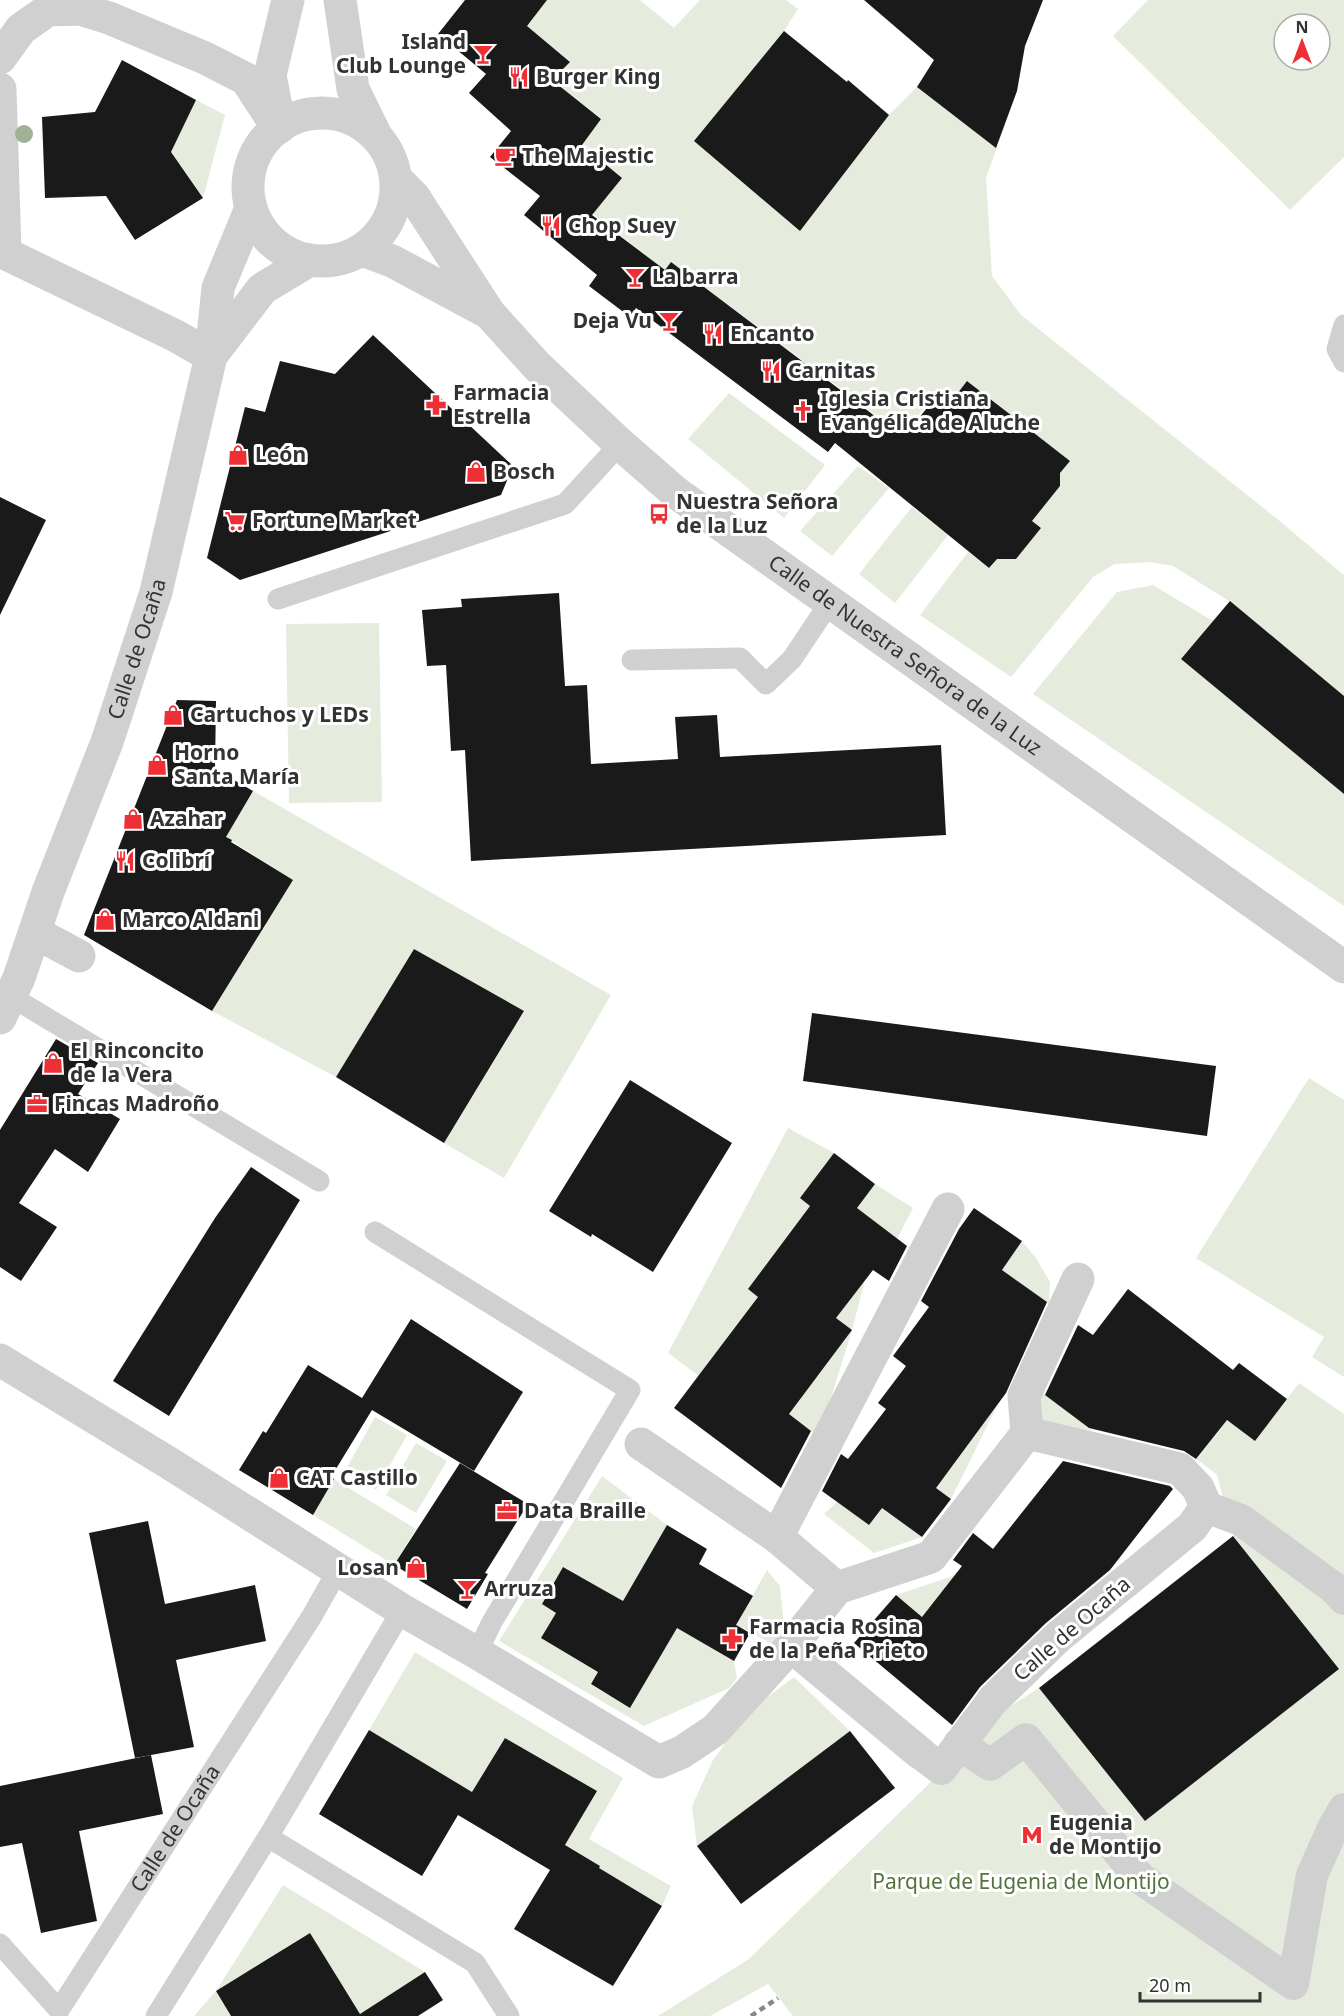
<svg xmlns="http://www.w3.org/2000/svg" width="1344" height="2016" font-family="'Noto Sans',sans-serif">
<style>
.green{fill:#e5ecde;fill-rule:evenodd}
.building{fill:#1a1a1a}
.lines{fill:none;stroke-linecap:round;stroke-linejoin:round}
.service{stroke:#d0d0d0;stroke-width:21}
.pedestrian{stroke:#d0d0d0;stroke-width:32}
.minor{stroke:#d0d0d0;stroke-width:33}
.tertiary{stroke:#d0d0d0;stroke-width:33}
.rail{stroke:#888;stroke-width:4.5;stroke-dasharray:6 4.5;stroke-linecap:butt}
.tree{fill:#a0b194}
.labels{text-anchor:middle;stroke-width:6;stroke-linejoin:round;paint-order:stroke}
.poi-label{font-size:21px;font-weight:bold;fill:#333;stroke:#fff;text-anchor:start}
.street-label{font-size:21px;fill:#333;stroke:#fff}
.park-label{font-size:21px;fill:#53723c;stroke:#fff}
</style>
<rect width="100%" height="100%" fill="#fff"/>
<!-- green -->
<g class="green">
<path d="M547,0H640L674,28L700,0H786L798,9L784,31L734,174L800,230L889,115L917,87L1017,91L986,178L992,276L1021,315L1276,518L1344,575V696L1229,601L1173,566L1150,562L1115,564L1093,577L1011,677L920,615L968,552L989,568L997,559H1016L1041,528L1032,521L1060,486V473L1070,461L968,381L957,394H938L913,421L908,417L897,431L671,262L665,270L593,214L582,145L601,118L552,80L570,61L527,26Z"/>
<path d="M1148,0H1344V157L1290,210L1113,36ZM1284,24H1320V60H1284Z"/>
<path d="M196,100L225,115L203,198L179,163L171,168L168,135L177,139Z"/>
<path d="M729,393L825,465L784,518L688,439Z"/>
<path d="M858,466L889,488L832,556L800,531Z"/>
<path d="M912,507L948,535L895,603L859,574Z"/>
<path d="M1153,585L1213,621L1181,659L1344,794V906L1033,694L1117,592Z"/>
<path d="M379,623L382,802L289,803L286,624Z"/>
<path d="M253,791L611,995L504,1178L444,1143L524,1012L414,949L336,1077L212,1011L293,880L226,837Z"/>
<path d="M1309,1078L1344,1100V1377L1312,1357L1324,1337L1196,1258Z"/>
<path d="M788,1128L834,1153L810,1206L748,1289L758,1297L699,1376L668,1353Z"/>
<path d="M875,1184L913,1208L897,1239L857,1208Z"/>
<path d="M1022,1241L1036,1258L1050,1282L1049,1304L1002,1270Z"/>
<path d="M830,1254L865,1280L852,1330L819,1437L745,1381L818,1376L852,1330L801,1292Z"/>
<path d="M1147,1361L1118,1421L1093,1431L1054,1426L1041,1419L1034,1396L1041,1392L1093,1431Z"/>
<path d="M1299,1383L1344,1414V2016H793L768,1984L710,2016H658L749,1959L1007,1708L1039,1688L1338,1669L1233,1535L1217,1475L1197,1459L1227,1420L1255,1440Z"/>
<path d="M1000,1400L951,1499L909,1468Z"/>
<path d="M375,1417L407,1435L376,1490L346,1469Z"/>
<path d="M416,1443L447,1461L416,1513L386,1495Z"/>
<path d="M602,1476L667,1525L623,1601L564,1567L542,1603L556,1613L598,1672L591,1685L630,1707L671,1638L668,1622L734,1661L737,1678L729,1688L644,1726L499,1641Z"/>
<path d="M334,1479L416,1529L394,1565L313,1515Z"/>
<path d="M837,1502L869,1525L882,1508L922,1537L874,1553L824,1514Z"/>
<path d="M767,1570L780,1586L783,1618L774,1645L736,1625Z"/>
<path d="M953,1576L991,1605L958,1647L896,1595Z"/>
<path d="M415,1652L623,1778L589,1839L671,1886L662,1906L631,1887L584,1892L600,1866L565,1845L531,1753L505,1738L472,1792L369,1730Z"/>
<path d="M794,1677L850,1731L697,1846L692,1806L713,1760L749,1711Z"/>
<path d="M283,1885L425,1972L360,2014L310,1933L283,1949L298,1975L247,1972L216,1991L231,2016H194L216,1991Z"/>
</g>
<!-- building -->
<g class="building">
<path d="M465,0H547L527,26L570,62L552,80L601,119L582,145L622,178L592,215L665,270L671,262L896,432L908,417L915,423L938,394H957L967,381L1070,461L1060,473V486L1032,521L1041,528L1016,559H997L989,568L835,443L828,452L636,308L630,317L589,286L597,275L524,215L540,196L490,157L511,131L469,93L486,74L438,34Z"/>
<path d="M864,0H1043L1025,46L1017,91L996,148L917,87L934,60Z"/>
<path d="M784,31L847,82L848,80L889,115L800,231L694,141Z"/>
<path d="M122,60L196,100L171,152L203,198L135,240L106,196L45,198L42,117L95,112Z"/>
<path d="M373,335L513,466L501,495L240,580L207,558L245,407L265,412L280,361L335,374Z"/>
<path d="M0,497L46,520L0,615Z"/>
<path d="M559,593L565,686L587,685L591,764L678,759L675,717L717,715L720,757L941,745L946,835L471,861L465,750L451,751L446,665L427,666L422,610L462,607L461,599Z"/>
<path d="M1230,601L1344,696V794L1181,659Z"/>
<path d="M177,700L216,701L215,769L253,791L226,837L232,840L231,842L293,880L212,1011L84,935Z"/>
<path d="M414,949L524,1011L444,1143L336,1077Z"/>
<path d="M812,1013L1216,1066L1207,1136L803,1081Z"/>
<path d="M56,1039L98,1063L78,1094L120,1119L88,1172L55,1149L19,1203L57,1227L21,1281L0,1267V1130Z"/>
<path d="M630,1080L732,1143L653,1272L592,1234L591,1237L549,1211Z"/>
<path d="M834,1153L875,1184L857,1208L907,1246L889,1281L873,1270L836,1318L852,1330L789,1414L811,1431L781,1488L674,1408L758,1297L748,1289L810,1206L800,1198Z"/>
<path d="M251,1167L300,1200L169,1416L113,1381L215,1218Z"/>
<path d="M974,1208L1022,1241L1002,1270L1047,1302L1006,1393L936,1488L951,1499L922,1537L882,1508L869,1525L822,1491L841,1454L848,1459L886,1409L878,1403L906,1366L893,1356L929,1307L921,1301L959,1229Z"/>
<path d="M1128,1289L1233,1370L1239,1363L1287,1399L1255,1441L1227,1420L1196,1459L1184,1451L1089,1428L1045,1395L1078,1325L1093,1335Z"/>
<path d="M411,1319L523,1392L474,1471L372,1410L331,1477L334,1479L313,1515L239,1470L263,1431L266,1433L308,1365L362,1398Z"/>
<path d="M1063,1461L1170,1486L1173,1489L1110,1570L1046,1623L980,1687L952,1725L854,1643L896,1595L922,1617L962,1566L953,1560L973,1533L993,1549Z"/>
<path d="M460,1463L528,1504L485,1573L488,1574L467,1609L394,1565Z"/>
<path d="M148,1521L165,1604L255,1585L266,1641L176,1660L194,1747L135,1758L89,1533Z"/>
<path d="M667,1525L707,1549L699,1564L753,1596L736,1625L750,1633L734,1661L677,1628L630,1708L591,1684L598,1672L541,1638L556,1613L542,1604L563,1567L623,1601Z"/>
<path d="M1233,1536L1339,1669L1145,1821L1039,1688Z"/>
<path d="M369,1730L472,1792L505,1738L597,1791L559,1855L565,1845L600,1866L599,1868L662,1906L613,1986L514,1929L550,1870L458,1815L422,1876L319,1814Z"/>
<path d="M850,1731L895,1788L741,1904L697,1846Z"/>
<path d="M151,1755L163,1814L79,1831L97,1921L41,1933L22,1843L0,1847V1786Z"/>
<path d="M310,1933L360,2014L425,1972L443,2000L418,2016H231L216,1991Z"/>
</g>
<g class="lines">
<!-- service -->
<g class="service">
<path d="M1344,325L1337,349L1344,362"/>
<path d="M278,599L565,504L620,444"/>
<path d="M632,660L740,658L766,684L792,659L830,602"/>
<path d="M10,996L319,1181"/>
<path d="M375,1232L630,1390L492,1622L477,1653"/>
<path d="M268,1837L475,1963L509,2016"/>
<path id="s1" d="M0,1944L59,2010L312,1616L338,1570"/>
<path d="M156,2016L268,1837L402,1610"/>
</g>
<!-- pedestrian -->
<g class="pedestrian">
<path d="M1206,1507L1241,1520L1334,1588L1344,1599"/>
<path d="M959,1744L990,1765L1026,1739L1140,1878L1293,1984L1312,1875L1334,1826L1344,1809"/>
<path d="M920,1753L941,1769L993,1700"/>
</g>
<!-- minor -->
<g class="minor">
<path d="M0,58L21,29L48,10L80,9L109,18L205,58L246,79L278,128"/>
<path d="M0,89L5,253"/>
<path d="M0,251L176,336L211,356"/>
<path d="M36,933L79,956"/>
<path d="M0,1360L169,1463L402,1610L477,1653L659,1762L682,1752L715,1730L791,1646L837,1588L931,1557L1027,1433L1180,1469L1198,1488L1206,1507L1192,1527L1058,1637L993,1700"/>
<path d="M1027,1433L1024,1396L1078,1279"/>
<path d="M641,1444L777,1537L837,1588"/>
<path d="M777,1537L948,1209"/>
<path d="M791,1646L920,1753"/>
</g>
<!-- tertiary -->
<g class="tertiary">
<path d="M340,0L353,89L376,136"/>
<circle cx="322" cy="187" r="74"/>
<path d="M280,127L270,75L288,0"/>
<path id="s2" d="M396,179L414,197L489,313L537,366L620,444L675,492L1344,967"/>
<path d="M362,250L392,261L487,312"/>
<path d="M211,356L262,289L310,260"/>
<path id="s3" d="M0,1018L19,978L48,892L107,742L156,592L211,356L218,288L251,208"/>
</g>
<!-- rail -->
<path class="rail" d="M751,2016L778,1998"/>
</g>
<!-- trees -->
<circle class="tree" cx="24" cy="134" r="9"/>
<!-- icons -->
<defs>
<g id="bar-bare" transform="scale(1.62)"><path d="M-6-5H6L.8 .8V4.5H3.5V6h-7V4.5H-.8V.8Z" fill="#ef2f36" stroke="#fff" stroke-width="2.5" paint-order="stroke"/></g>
<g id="restaurant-bare" transform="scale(1.62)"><path d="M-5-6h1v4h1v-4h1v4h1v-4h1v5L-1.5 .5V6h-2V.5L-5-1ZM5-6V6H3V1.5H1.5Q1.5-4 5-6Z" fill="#ef2f36" stroke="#fff" stroke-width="2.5" paint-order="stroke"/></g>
<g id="cafe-bare" transform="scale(1.62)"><path d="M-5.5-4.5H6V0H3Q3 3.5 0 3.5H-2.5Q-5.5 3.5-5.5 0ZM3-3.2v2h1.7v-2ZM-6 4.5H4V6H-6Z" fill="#ef2f36" stroke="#fff" stroke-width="2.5" paint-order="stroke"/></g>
<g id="pharmacy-bare" transform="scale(1.62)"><path d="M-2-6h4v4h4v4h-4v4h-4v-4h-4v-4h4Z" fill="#ef2f36" stroke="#fff" stroke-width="2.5" paint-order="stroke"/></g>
<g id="church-bare" transform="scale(1.62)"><path d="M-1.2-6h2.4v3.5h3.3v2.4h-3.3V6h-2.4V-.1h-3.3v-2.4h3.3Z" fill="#ef2f36" stroke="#fff" stroke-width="2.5" paint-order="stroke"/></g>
<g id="shop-bare" transform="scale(1.62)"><path d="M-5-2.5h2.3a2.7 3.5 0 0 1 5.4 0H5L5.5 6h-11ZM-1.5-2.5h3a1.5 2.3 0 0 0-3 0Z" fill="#ef2f36" stroke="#fff" stroke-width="2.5" paint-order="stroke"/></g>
<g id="bus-bare" transform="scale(1.62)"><path d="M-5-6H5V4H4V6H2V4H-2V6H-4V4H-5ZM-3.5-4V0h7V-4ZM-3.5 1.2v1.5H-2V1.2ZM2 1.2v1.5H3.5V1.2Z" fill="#ef2f36" stroke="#fff" stroke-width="2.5" paint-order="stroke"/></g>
<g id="supermarket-bare" transform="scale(1.62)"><path d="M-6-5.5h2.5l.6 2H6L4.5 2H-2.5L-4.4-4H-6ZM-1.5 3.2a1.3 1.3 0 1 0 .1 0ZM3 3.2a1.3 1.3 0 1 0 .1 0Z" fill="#ef2f36" stroke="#fff" stroke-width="2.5" paint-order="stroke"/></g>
<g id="office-bare" transform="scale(1.62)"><path d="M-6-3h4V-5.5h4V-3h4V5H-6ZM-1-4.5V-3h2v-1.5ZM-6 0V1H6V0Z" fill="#ef2f36" stroke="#fff" stroke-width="2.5" paint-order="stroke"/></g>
<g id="metro-bare" transform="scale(1.62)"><path d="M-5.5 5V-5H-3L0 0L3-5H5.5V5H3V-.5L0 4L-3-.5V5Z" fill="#ef2f36" stroke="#fff" stroke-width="2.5" paint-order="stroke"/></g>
</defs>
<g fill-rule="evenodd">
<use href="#bar-bare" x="483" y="54"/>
<use href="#restaurant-bare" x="519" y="77"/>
<use href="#cafe-bare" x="505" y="156"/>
<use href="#restaurant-bare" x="551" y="226"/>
<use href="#bar-bare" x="635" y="277"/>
<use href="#bar-bare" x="669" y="321"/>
<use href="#restaurant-bare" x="713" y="334"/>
<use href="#restaurant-bare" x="771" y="371"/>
<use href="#pharmacy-bare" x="436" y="405"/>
<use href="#church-bare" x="803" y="411"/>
<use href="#shop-bare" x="238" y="455"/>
<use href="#shop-bare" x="476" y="472"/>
<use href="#bus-bare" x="659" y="514"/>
<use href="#supermarket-bare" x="235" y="521"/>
<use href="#shop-bare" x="173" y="715"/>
<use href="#shop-bare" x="157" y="765"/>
<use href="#shop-bare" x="133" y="819"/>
<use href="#restaurant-bare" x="125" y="861"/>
<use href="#shop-bare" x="105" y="920"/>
<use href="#shop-bare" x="53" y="1063"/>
<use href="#office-bare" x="37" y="1104"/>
<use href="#shop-bare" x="279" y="1478"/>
<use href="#office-bare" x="507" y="1511"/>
<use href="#shop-bare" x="416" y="1568"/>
<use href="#bar-bare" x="467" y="1589"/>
<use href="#pharmacy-bare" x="732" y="1639"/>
<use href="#metro-bare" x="1032" y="1835"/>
</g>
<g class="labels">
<!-- poi labels -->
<g class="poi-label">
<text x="466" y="49" text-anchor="end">Island<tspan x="466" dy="24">Club Lounge</tspan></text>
<text x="536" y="84">Burger King</text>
<text x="522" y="163">The Majestic</text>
<text x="568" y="233">Chop Suey</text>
<text x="652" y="284">La barra</text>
<text x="652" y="328" text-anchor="end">Deja Vu</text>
<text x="730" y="341">Encanto</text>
<text x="788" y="378">Carnitas</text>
<text x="453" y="400">Farmacia<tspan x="453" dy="24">Estrella</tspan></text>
<text x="820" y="406">Iglesia Cristiana<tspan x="820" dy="24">Evangélica de Aluche</tspan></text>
<text x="255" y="462">León</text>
<text x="493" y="479">Bosch</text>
<text x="676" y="509">Nuestra Señora<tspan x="676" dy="24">de la Luz</tspan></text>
<text x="252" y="528">Fortune Market</text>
<text x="190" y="722">Cartuchos y LEDs</text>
<text x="174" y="760">Horno<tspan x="174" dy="24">Santa María</tspan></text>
<text x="150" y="826">Azahar</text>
<text x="142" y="868">Colibrí</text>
<text x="122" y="927">Marco Aldani</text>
<text x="70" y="1058">El Rinconcito<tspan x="70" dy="24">de la Vera</tspan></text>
<text x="54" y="1111">Fincas Madroño</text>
<text x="296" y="1485">CAT Castillo</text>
<text x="524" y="1518">Data Braille</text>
<text x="399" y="1575" text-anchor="end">Losan</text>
<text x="484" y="1596">Arruza</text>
<text x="749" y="1634">Farmacia Rosina<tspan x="749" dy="24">de la Peña Prieto</tspan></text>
<text x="1049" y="1830">Eugenia<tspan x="1049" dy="24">de Montijo</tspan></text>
</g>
<!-- street labels -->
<g class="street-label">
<text dy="7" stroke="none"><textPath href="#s3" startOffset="394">Calle de Ocaña</textPath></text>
<text dy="7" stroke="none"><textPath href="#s2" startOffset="704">Calle de Nuestra Señora de la Luz</textPath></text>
<text transform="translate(1072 1629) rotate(-41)" y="7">Calle de Ocaña</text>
<text dy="7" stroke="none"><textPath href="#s1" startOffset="304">Calle de Ocaña</textPath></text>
</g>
<!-- park labels -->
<g class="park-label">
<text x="1021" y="1889">Parque de Eugenia de Montijo</text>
</g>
</g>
<!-- north arrow -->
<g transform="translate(1302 42)"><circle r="28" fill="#ffffff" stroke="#adadad" stroke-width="1.5"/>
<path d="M0-4.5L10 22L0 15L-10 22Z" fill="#ef2f36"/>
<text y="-9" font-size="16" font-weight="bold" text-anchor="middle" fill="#333333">N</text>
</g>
<!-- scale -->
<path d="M1140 1992v9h120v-9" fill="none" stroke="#333333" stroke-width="3"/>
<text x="1149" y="1992" font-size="18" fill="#333333" stroke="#ffffff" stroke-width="4.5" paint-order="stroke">20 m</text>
</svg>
